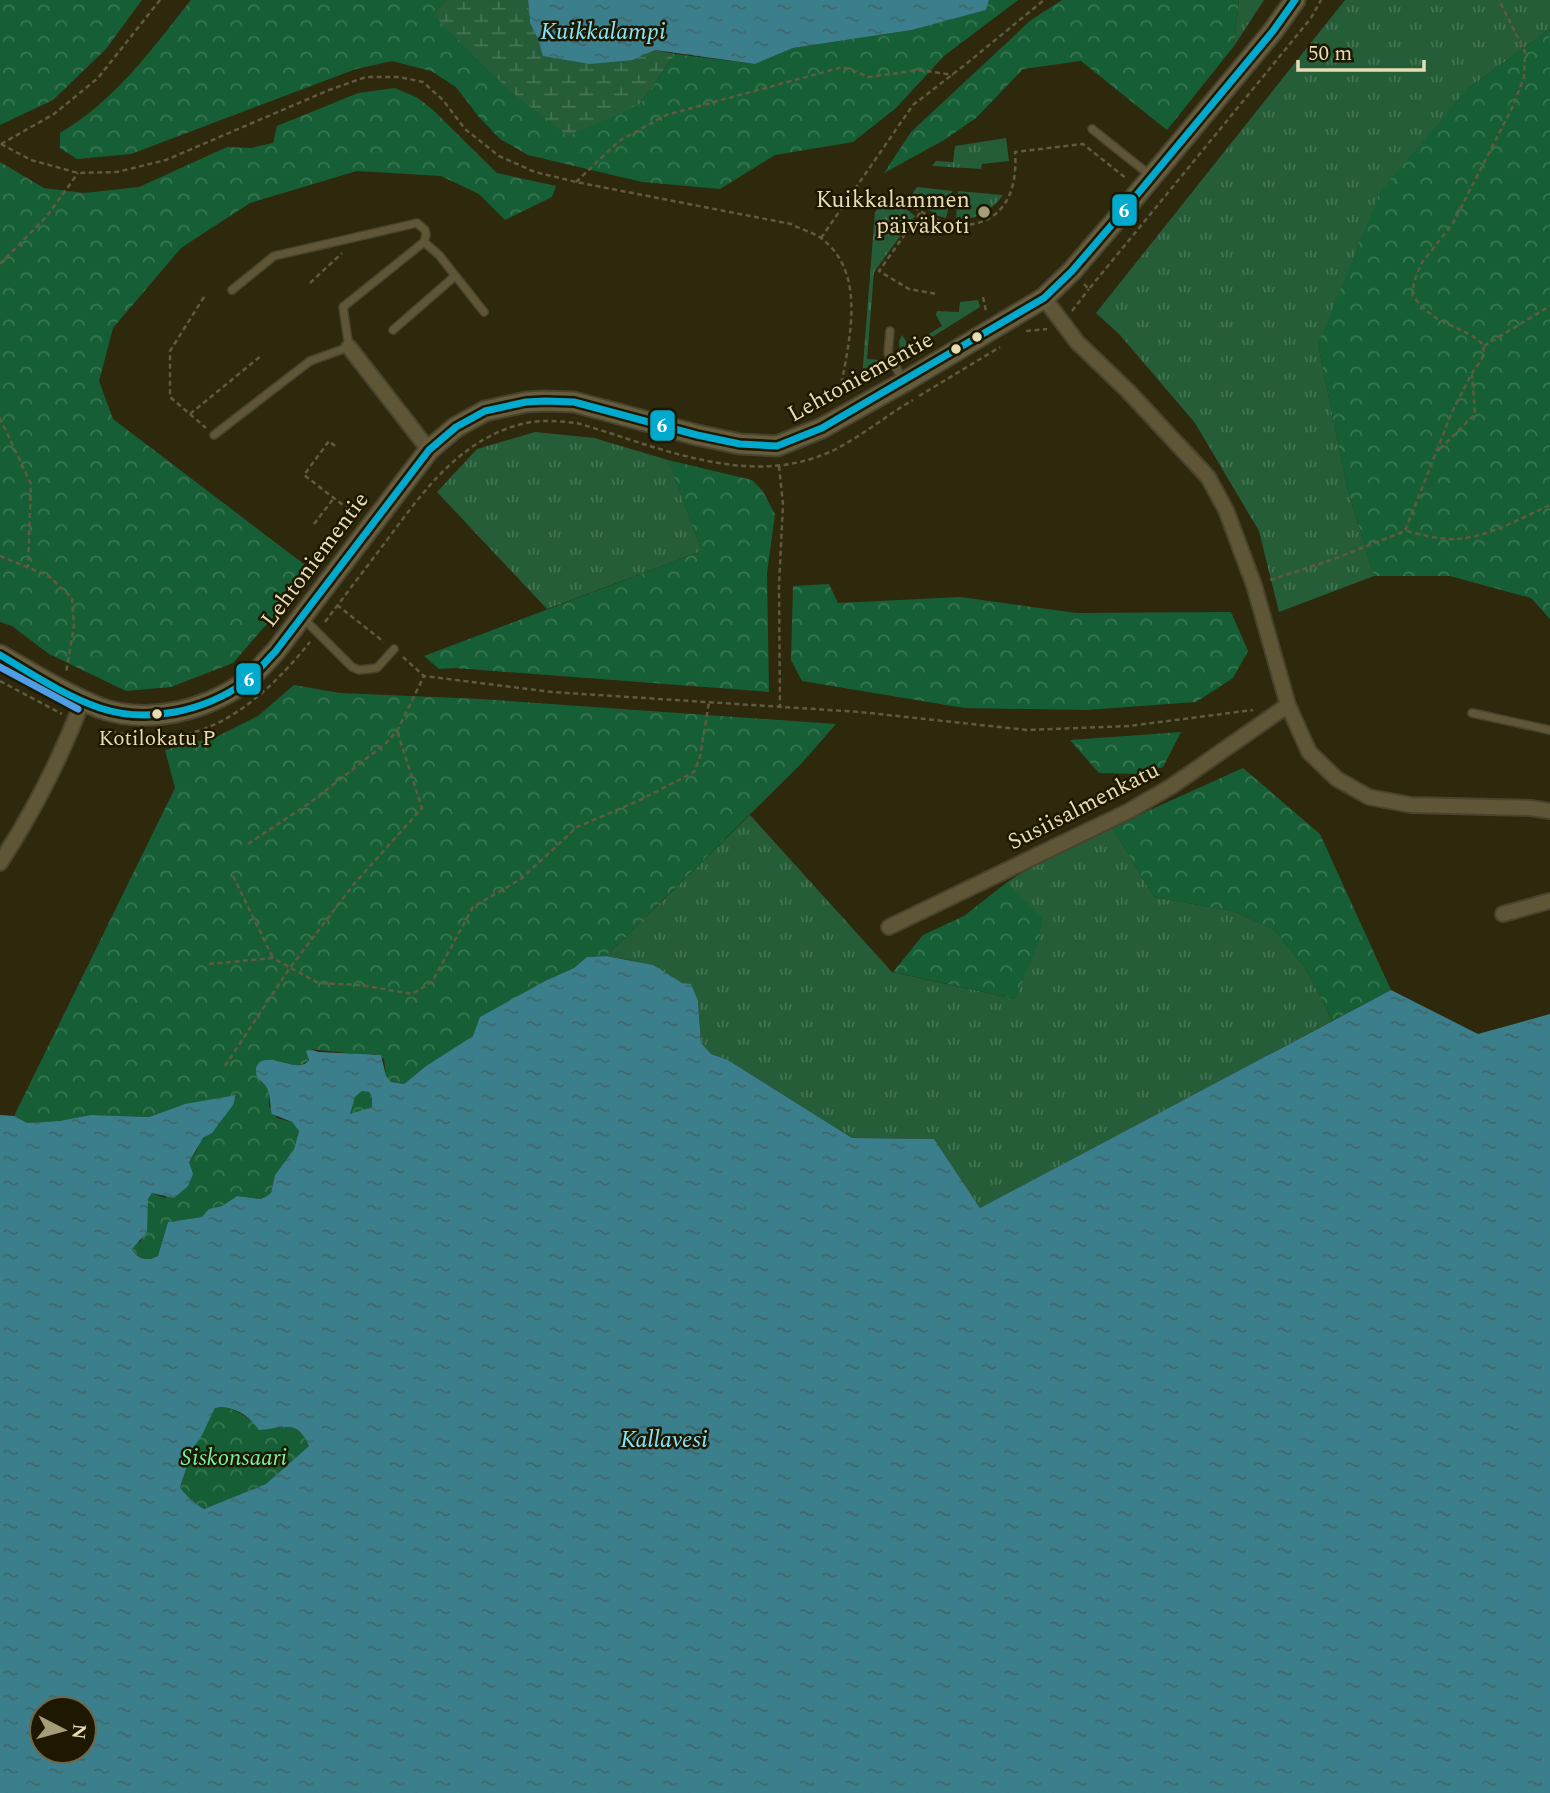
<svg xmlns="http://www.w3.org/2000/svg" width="1550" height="1793" font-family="Spectral,serif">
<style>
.grass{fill:url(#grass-tufts)}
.forest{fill:url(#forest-crowns)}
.wetland{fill:url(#wetland-marsh)}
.water{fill:url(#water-ripples);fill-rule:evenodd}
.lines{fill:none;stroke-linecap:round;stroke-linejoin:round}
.lane-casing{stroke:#48432d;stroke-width:10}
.street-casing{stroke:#48432d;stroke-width:18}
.secondary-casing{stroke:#48432d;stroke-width:23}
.path{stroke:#605a41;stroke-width:2.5;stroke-dasharray:5 3.5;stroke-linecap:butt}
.lane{stroke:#5e5636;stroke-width:7}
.street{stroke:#5e5636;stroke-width:14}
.secondary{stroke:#655b3d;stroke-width:19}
.bus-1-casing{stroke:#1f1800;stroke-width:12}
.bus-2-casing{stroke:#1f1800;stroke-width:12}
.bus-1{stroke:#00a9ce;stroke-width:7}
.bus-2{stroke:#4d9ee5;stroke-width:7}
.poi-dot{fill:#a69e7a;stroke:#1f1800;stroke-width:2.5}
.bus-dot{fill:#e7ddb5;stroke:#1f1800;stroke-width:2.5}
.labels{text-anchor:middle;stroke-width:5;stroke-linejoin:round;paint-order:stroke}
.bus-label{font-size:21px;fill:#e7ddb5;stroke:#1f1800}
.poi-label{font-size:23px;fill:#e7ddb5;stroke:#1f1800;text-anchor:end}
.street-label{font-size:23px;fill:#e7ddb5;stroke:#1f1800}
.park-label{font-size:23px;font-style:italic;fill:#70f5a7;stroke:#1f1800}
.water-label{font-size:24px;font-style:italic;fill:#84e5fc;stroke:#1f1800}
.line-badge{stroke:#1f1800;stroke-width:2.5}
.badge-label{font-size:19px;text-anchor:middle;font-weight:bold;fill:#fff}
</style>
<defs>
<pattern id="grass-tufts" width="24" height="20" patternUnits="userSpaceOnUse" patternTransform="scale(1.75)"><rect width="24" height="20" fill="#255d39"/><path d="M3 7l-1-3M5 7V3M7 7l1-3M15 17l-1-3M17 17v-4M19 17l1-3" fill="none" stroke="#457453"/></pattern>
<pattern id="forest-crowns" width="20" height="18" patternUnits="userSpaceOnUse" patternTransform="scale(1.75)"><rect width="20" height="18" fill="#165f36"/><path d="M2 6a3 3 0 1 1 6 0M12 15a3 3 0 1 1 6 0" fill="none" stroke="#387651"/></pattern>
<pattern id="wetland-marsh" width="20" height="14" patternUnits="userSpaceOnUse" patternTransform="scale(1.75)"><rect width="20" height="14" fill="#255d39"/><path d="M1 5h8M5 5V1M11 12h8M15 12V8" fill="none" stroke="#457453"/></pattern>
<pattern id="water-ripples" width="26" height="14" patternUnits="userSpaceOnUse" patternTransform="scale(1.75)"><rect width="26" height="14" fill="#3b7f8d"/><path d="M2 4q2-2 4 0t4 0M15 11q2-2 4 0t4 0" fill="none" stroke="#3f676a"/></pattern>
</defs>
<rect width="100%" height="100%" fill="#2e280d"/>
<!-- grass -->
<g class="grass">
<path d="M1239,0H1264L1234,46Z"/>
<path d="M1345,0H1550V29L1466,90L1318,344L1347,487L1374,576L1279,612L1259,531L1195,423L1120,335L1096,313Z"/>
<path d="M1006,138L1009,161L982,164L981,169L932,166L936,161L953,162L955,146Z"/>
<path d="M917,187L952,191L946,218L938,216L910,197Z"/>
<path d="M958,191L1003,195C991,211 977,220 956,219Z"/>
<path d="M888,195L915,216L874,272L867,359L880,360L883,366L862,378L875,212Z"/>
<path d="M978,300L980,307L900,357L899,341L902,335L909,346L942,326L936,315L937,311L959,312L960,302Z"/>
<path d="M535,432L594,438L668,460L702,551L547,609L437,492L477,449Z"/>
<path d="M750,815L892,972L1015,999L1042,918L1006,883L1029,868L1112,827L1154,897L1233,911L1274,929L1306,969L1332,1021L980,1208L934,1139L852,1138L728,1060L711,1054L701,1043L698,1001C665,966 652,964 606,956Z"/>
</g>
<!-- forest -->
<g class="forest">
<path d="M0,0H142L106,49L53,100L0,125Z"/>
<path d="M191,0H446L433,15L640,104L675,54L755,64L793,48L912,30L986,10L989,0H1018L944,56L896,108L853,142L775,155L720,189L642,182L528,155L500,139L479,117L456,87L431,71L392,61L356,69L131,154L77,159L60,148V133C116,100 151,50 191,0Z"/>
<path d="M1062,0H1239L1234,46L1167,130L1081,61L1023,69L976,118L944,140L884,173L911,132L1031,20Z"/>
<path d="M1550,29V619L1531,598L1450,576H1374L1347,487L1318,344L1380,192L1466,90Z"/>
<path d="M395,88L418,98L433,110L497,173L556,186L552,197L505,220L479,194L441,176L357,171L250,203L181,248L113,328L99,381L113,419L313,571L233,663L171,687L126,691L49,654L12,626L0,622V162L44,188L84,193L139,187L227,147L251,148L273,143L277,126L358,93Z"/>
<path d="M668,460L752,480L762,490L775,514L767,573L769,692L454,668L439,669L424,656L702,551Z"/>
<path d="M829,584L838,603L960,597L1076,613L1231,612L1248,651L1233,678L1196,702L1087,710L964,708L802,681L791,660L793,586Z"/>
<path d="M294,685L340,693L481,699L836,724L801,764L606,956L587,957L574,968L547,980L473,1036L426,1066L404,1084L391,1082L386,1076L384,1059L375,1054L366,1055L309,1049V1059C302,1069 290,1064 280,1063L260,1080L269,1089V1106L277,1118L292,1122L299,1131L294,1149L275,1175L271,1193L261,1199L237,1196L222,1206L210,1209L202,1217L168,1222L158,1256C147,1261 139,1260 132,1249L133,1245L141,1241L148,1199L152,1193L165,1198L197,1150L200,1142L219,1124L237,1096H229L210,1101L179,1106L149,1117L91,1115L59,1121L27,1123L14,1116L175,788L165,750L216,737L258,716Z"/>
<path d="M1181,732L1163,767L1140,774L1099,773L1070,740Z"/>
<path d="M1243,768L1320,834L1391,990L1332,1021L1306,969L1274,929L1233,911L1154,897L1112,827Z"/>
<path d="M1006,883L1042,917L1039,942L1015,999L893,972L923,935L964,916Z"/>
<path d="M362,1091L369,1092L372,1096V1107L349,1115L355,1097Z"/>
<path d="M221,1407C243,1410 248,1421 266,1429C287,1422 300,1426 309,1446L266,1484L204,1509C197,1505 183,1493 180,1487L186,1469V1458L195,1445L215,1408Z"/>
</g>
<!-- wetland -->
<path class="wetland" d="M446,0H528L530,23L538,39L633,60L655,50L675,54L640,104L568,136L508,89L433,15Z"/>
<!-- water -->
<g class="water">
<path d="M528,0H989L986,10L912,30L793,48L755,64L655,50L633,60L590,64L543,56L538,39L530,23Z"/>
<path d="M606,956L653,965L682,983L691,984L698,1001L701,1043L711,1054L728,1060L852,1138L934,1139L980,1208L1391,990L1478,1034L1550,1014V1793H0V1115L14,1116L27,1123L59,1121L91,1115L149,1117L185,1104L236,1095L233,1105L212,1133L203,1138L189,1162L193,1174L188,1186L174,1198L152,1193L148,1199L147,1232L132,1249C138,1260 147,1261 158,1256L168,1222L202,1217L209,1209L222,1206L237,1196L261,1199L271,1193L275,1175L294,1149L299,1131L292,1122L272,1114C269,1104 272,1091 263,1083C259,1079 255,1076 256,1069C259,1050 289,1067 300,1065C306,1064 305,1064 309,1060L306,1051L309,1049L319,1052L381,1055L386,1076L391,1082L404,1084L426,1066L473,1036L480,1017L547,980L574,968L587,957ZM362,1091L369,1092L372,1096V1107L350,1114L355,1097ZM221,1407C239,1409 248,1415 259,1430C283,1428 297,1418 309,1446L266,1484L204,1509C197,1505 183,1493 180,1487L186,1469V1457L201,1437L215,1408ZM84,1709V1751H42V1709Z"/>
</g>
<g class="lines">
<!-- lane casing -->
<g class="lane-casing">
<g id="lane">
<path d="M1092,129L1151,176"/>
<path d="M424,242L439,255L484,312"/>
<path d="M393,330L455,276"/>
<path d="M890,331L888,353L904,382"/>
<path d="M214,435L310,361L349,347L343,307L424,242L426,235L425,230L417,223L274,256L232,290"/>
<path d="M302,617L352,667L359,670L377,668L394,649"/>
<path d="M1472,713L1550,730"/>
</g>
</g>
<!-- street casing -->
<g class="street-casing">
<g id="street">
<path d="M1044,298L1077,342L1128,391L1208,477L1226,510L1254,585L1288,705L1309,752L1337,779L1369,797L1411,805L1531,808L1550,811"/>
<path d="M349,347L429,450"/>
<path d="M0,863C32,814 62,755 83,700"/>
<path d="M1503,914L1550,901"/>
<path d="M889,927L1129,811L1172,786L1288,705"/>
</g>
</g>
<!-- secondary casing -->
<g class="secondary-casing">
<path id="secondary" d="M0,655C33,674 65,694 100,708C148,725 203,711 244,683C255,675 265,662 275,652L429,450L456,427L485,411L526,402L545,401L574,402L697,435L740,444L777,446L822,428L904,382L1044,298L1072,271L1115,221L1273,31L1295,0"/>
</g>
<!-- path -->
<g class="path">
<path d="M1,144L31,160L78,173L117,172L166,160L329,90L366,77H399L423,82L443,100L465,129L499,156L535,172L576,182L791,224C800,229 812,232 821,238C870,275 847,347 839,398"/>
<path d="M1,144L54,114L98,78L160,0"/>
<path d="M576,182L619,141L666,115L843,67L869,77L919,70L953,75"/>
<path d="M907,202C960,244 1021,228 1015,152L1083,144L1127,179"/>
<path d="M920,213L879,271L909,289L937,294"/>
<path d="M821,238L913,105L966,64L1044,0"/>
<path d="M0,264L47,216L78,173"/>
<path d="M310,283L342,253"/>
<path d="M1084,284L1089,289L1289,45L1311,18L1321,0"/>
<path d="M204,297L170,351V397L206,428"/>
<path d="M983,297L986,311"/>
<path d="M1072,311L1089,289"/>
<path d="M1026,331L1047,329"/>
<path d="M1484,346L1550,306"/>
<path d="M919,396L1000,347"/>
<path d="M190,414L262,355"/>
<path d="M0,418L31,484L28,567"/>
<path d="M335,446L329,441L304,475L356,515"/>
<path d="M1440,449L1475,414L1472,375"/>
<path d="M779,466L783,504L779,585L780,706"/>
<path d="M314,524L334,498"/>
<path d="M1407,531C1423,535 1440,540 1456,539C1489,537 1521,518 1550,505"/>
<path d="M0,556L49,576L72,598L74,626L66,673"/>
<path d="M1270,580L1334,559L1405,531L1452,412L1472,373L1482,359L1484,346C1473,333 1457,329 1441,321C1429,314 1421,306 1412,295L1414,282L1421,264L1453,223L1513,106L1524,77L1525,52L1499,0"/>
<path d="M337,605L384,642"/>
<path d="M325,622C345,595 366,568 387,540C422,493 458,442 518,425C537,419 558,421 577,423C660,447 752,491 836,449C863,435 887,415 913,400"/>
<path d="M403,657L424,676L552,692L860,712L1027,730L1129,726L1253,710"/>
<path d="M0,681L62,714"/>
<path d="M111,731C197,757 259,705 310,642"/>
<path d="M248,844L311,802L385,744L397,731L424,676"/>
<path d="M233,876L273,958"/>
<path d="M209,964L273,958L318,983L361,985L412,994L432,982L473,907L521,879L577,827L638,801L694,772L700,757L709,702"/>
<path d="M225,1066L289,969L354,884L422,808L397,731"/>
</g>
<!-- lane -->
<use href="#lane" class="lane"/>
<!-- street -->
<use href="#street" class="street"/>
<!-- secondary -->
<use href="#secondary" class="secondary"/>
<!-- bus-1 casing -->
<g class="bus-1-casing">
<path id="bus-1" d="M0,655C32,674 65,696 100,708C148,724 204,711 244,683C256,674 265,662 275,652L429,450L456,427L485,411L526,402L545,401L574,402L697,435L740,444L777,446L822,428L1044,298L1072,271L1115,221L1273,31L1295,0"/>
</g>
<!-- bus-2 casing -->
<g class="bus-2-casing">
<path id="bus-2" d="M0,667L78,709"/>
</g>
<!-- bus-1 -->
<use href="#bus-1" class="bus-1"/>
<!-- bus-2 -->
<use href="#bus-2" class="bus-2"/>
</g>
<!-- markers -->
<circle class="poi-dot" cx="984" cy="212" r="7"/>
<g class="bus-dot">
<circle cx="977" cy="337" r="6"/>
<circle cx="956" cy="349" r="6"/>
<circle cx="157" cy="714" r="6"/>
</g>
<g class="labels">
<!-- bus labels -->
<g class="bus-label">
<text x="157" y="745">Kotilokatu P</text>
</g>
<!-- poi labels -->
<g class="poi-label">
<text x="970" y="207">Kuikkalammen<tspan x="970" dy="26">päiväkoti</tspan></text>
</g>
<!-- street labels -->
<g class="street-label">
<text transform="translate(860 376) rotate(-29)" y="8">Lehtoniementie</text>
<text transform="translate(314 559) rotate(-53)" y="8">Lehtoniementie</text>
<text transform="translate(1083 805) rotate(-27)" y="8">Susiisalmenkatu</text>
</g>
<!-- park labels -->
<g class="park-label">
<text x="234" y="1465">Siskonsaari</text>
</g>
<!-- water labels -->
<g class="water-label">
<text x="603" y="39">Kuikkalampi</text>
<text x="664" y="1447">Kallavesi</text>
</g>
</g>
<g class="line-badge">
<rect x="1111" y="193" width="27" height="34" rx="7" fill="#00a9ce"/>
<rect x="649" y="409" width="27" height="33" rx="7" fill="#00a9ce"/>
<rect x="235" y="662" width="27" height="34" rx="7" fill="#00a9ce"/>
</g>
<g class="badge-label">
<text x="1124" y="217">6</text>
<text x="662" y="432">6</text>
<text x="249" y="686">6</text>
</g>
<!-- north arrow -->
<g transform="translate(63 1730) rotate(96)"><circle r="33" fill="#1f1800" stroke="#6f6748" stroke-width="2"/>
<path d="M0-5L12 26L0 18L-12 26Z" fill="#a69e7a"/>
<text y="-10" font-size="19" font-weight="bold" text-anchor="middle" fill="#e7ddb5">N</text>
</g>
<!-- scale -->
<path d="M1298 60v10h126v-10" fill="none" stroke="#e7ddb5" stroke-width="3.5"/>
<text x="1308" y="60" font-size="21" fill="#e7ddb5" stroke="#1f1800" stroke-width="5" paint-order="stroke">50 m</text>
</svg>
